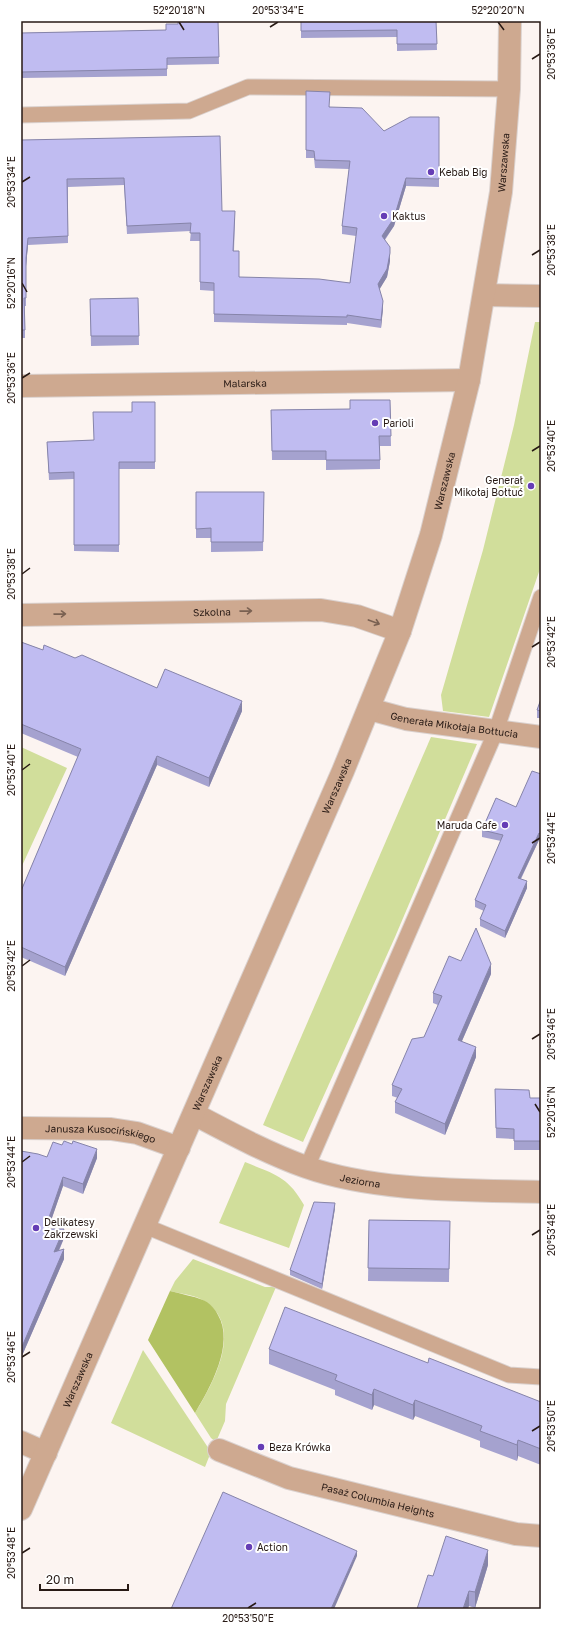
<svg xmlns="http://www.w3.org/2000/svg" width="562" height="1630" font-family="'Golos Text',sans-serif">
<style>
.green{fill:#d1de9b}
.forest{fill:#b2c262}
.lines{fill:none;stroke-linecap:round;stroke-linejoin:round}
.service-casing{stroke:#dad1ce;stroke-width:17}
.pedestrian-casing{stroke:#dad1ce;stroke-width:24}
.minor-casing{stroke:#dad1ce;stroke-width:24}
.tertiary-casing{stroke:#dad1ce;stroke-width:24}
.service{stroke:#cea990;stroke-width:15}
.pedestrian{stroke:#cea990;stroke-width:22}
.minor{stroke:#cea990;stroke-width:22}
.tertiary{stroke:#cea990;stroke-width:22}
.wall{fill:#a5a2cf}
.shaded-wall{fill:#8684a9}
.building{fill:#c0bcf1;stroke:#8684a9}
.oneway{stroke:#7a6152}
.ticks{fill:none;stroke:#271914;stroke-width:1.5}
.poi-dot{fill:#653db5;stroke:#fff;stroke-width:1.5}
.labels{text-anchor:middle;stroke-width:4;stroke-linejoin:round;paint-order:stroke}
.street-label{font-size:10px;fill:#271914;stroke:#fff}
.poi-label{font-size:10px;fill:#271914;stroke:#fff;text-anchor:start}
.neatline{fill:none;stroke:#271914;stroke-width:1.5}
.ticks-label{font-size:10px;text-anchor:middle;fill:#271914}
</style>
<rect width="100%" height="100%" fill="#fcf4f1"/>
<!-- green -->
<g class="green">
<path d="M535,322H541V566L489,717L443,711L441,695L483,550L514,425Z"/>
<path d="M431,737L477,744L395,937L303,1142L263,1125Z"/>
<path d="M21,747L67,768L21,868Z"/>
<path d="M245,1162C274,1174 288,1176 304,1205L289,1248L219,1223Z"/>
<path d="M193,1259L265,1287H276L226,1404L225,1421L216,1442L211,1438L195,1413C213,1384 244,1328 206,1302C197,1295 181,1294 170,1291L175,1281Z"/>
<path d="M143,1350L211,1452L205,1467L111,1423Z"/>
</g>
<!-- forest -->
<path class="forest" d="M170,1291C181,1294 193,1296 203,1300C210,1303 215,1309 218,1315C235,1344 210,1388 195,1413L148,1340Z"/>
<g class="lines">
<!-- service casing -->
<g class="service-casing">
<g id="service">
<path d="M21,115L189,111L248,87L509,89"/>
<path d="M307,1167L496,731L541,597"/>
<path d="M145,1226L509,1375L541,1377"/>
</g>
</g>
<!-- pedestrian casing -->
<g class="pedestrian-casing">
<g id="pedestrian">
<path id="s1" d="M219,1450L289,1478L516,1534L541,1536"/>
</g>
</g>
<!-- minor casing -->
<g class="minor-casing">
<g id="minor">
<path d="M484,295L541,296"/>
<path id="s2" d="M21,386L469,380"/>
<path id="s3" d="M21,615L321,610L357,616L400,631"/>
<path id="s4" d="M369,709L406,719L541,737"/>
<path id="s5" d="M194,1114C230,1133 267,1153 306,1167C377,1192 467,1190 541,1192"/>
<path id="s6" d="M21,1128L111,1129L137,1133L179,1148"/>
<path d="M21,1442L46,1453"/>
</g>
</g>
<!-- tertiary casing -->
<g class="tertiary-casing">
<g id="tertiary">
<path id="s7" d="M21,1509L343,771L400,631L431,535L469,380L501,192L509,89L510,21"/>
</g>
</g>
<!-- service -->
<use href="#service" class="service"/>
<!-- pedestrian -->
<use href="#pedestrian" class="pedestrian"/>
<!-- minor -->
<use href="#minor" class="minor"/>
<!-- tertiary -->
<use href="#tertiary" class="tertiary"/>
</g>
<!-- wall -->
<g class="wall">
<path d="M218,21L219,64L167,65V76L21,78V33L166,30L178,24Z"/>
<path d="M301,21H436L437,50L397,51V37L301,38Z"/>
<path d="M306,91L330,107L384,131L439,117V187L406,186L394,226L385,240L390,261L387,277L379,289L383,308L381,328L347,323V325L214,322V291L200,290V241H190L191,231L127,234L124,185L68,187V243L28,245L26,266V306H25V338H21V140L222,211L235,219L234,251L239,277L350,283L356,236L342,234V226L349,169L315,168L314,158H306Z"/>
<path d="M138,298L139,345L91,346L90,299Z"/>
<path d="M390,400L391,446H380V469L326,470V460H272L271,410L350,409Z"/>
<path d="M155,402V469H119V552L74,551V479L49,480L47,442L94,440L132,412Z"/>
<path d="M196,492H264L263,551L211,552V538H196Z"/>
<path d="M21,642L43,650L75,658L157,688L242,711L209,787L157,765L65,976L21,957V891L78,757L21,733Z"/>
<path d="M541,699V718H537V710Z"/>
<path d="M541,774V841L539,840L521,879L527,888L505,938L480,926V919L484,911L475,907V900L501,841L482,837V830L516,807Z"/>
<path d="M491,974L462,1041L476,1057L445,1135L395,1113V1102L398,1098L392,1096V1085L424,1037L438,1005L433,1003V993Z"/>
<path d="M495,1089L530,1098H541V1152H540V1150H514V1139L496,1138Z"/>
<path d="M47,1157L97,1158L83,1194L63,1186L48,1229L64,1238L59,1251L64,1259L21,1358Z"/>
<path d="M335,1208L322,1289L290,1275V1270Z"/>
<path d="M369,1220L450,1221L449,1282L368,1281Z"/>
<path d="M269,1349L428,1363L541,1402V1465L518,1456L517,1461L480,1447V1441L415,1416L413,1420L374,1405L372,1410L335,1395V1390L269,1364Z"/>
<path d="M488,1565L475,1608L469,1606L433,1576Z"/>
</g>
<!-- shaded-wall -->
<g class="shaded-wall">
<path d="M406,178V186L394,226L382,243V236Z"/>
<path d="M28,238V245L26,266V258Z"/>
<path d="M390,253V261L387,277L378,292V284Z"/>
<path d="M383,301V308L381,328V320Z"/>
<path d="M242,701V711L209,787V778Z"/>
<path d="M157,756V765L65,976V967Z"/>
<path d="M539,833V840L518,884V878Z"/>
<path d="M527,881V888L505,938V931Z"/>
<path d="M491,964V974L458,1050V1040Z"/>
<path d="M476,1047V1057L445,1135V1124Z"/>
<path d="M97,1149V1158L83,1194V1184Z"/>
<path d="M63,1177V1186L45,1238V1229Z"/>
<path d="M335,1203V1208L322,1289V1284Z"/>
<path d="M64,1229V1238L54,1261V1252Z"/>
<path d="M64,1249V1259L21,1358V1349Z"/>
<path d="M374,1389V1405L372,1410V1395Z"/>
<path d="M415,1400V1416L413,1420V1405Z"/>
<path d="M518,1440V1456L517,1461V1445Z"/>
<path d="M488,1550V1565L475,1608V1592Z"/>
<path d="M357,1551V1556L334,1609H331Z"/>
<path d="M469,1591V1606L468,1609H463Z"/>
</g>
<!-- building -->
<g class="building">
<path d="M178,21H218L219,57L167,58V69L21,72V33L166,30V24H178Z"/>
<path d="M301,21H436L437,44H397V30L301,31Z"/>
<path d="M306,91L330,92L329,107L362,108L384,131L410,117H439V179L406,178L394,218L382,236L390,247V253L387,269L378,284L383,301L381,320L347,315V317L214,314V283L200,282V233H190L191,223L127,226L124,178L67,179L68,236L28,238L26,258V298H24L25,330H21V140L220,136L222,211H235L233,251H239V277L319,279L350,283L357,228L342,226L350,161L315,160L314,151L306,150Z"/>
<path d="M138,298L139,336H91L90,299Z"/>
<path d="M350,400H390L391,436H379L380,460H326V451H272L271,410L350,409Z"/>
<path d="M132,402H155V462H119V545H74V472L49,473L47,442L94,440L93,412H132Z"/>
<path d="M196,492H264L263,542H211V528L196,529Z"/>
<path d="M21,642L43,650L44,645L75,658L82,655L157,688L165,669L242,701L209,778L157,756L65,967L21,947V891L81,749L21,724Z"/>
<path d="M541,699V711L537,710Z"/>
<path d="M532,771L541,774V834L539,833L518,878L527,881L505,931L480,919L486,905L475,900L503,835L482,830L496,798L516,807Z"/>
<path d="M476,928L491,964L458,1040L476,1047L445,1124L395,1102L402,1089L392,1085L412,1039L424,1037L442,996L433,993L449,956L461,961Z"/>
<path d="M495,1089L529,1090L530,1098H541V1142H540V1141H514V1129L496,1128Z"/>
<path d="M64,1141L72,1144L73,1141L97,1149L83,1184L63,1177L45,1229H64L54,1252L64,1249L21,1349V1151L38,1154L47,1157L53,1142L62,1145Z"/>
<path d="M314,1202L335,1203L322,1284L290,1270Z"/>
<path d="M369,1220L450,1221L449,1269L368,1268Z"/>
<path d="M285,1307L428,1363L429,1358L541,1402V1449L518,1440L517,1445L480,1431L482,1426L415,1400L413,1405L374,1389L372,1395L335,1380L337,1375L269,1349Z"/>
<path d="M223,1492L357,1551L331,1609H171Z"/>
<path d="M446,1536L488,1550L475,1592L469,1591L463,1609H417L428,1575L433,1576Z"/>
</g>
<!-- one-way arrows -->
<defs><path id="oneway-shaft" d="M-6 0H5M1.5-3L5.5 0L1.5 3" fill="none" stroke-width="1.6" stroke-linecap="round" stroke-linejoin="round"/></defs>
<g class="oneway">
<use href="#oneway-shaft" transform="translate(246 611) rotate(-1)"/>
<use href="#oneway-shaft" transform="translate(60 614) rotate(-1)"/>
<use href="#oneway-shaft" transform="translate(374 622) rotate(20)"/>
</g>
<!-- ticks -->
<path class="ticks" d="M179,22L184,30M498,22L504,30M270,27L278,22M532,59L540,54M22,182L30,177M532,255L540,250M22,283L27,292M22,378L30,373M532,451L540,446M22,574L30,568M532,647L540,642M22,770L30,764M532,843L540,838M22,966L30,960M532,1039L540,1034M535,1104L540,1112M22,1162L30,1156M532,1235L540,1230M22,1357L30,1352M532,1431L540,1426M22,1553L30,1548M248,1608L256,1603"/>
<!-- markers -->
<g class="poi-dot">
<circle cx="431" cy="172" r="4"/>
<circle cx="384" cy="216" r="4"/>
<circle cx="375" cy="423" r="4"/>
<circle cx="531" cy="486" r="4"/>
<circle cx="505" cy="825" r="4"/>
<circle cx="36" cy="1228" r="4"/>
<circle cx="261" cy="1447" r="4"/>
<circle cx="249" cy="1547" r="4"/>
</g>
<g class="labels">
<!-- street labels -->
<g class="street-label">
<text dy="4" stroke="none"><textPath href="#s7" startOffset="1437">Warszawska</textPath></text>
<text dy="4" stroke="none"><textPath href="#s2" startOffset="224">Malarska</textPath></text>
<text dy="4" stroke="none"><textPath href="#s7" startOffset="1113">Warszawska</textPath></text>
<text dy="4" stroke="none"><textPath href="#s3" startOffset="191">Szkolna</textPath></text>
<text dy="4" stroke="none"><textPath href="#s4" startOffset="87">Generała Mikołaja Bołtucia</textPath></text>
<text dy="4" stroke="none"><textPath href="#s7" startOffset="789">Warszawska</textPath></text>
<text dy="4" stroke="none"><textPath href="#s7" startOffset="465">Warszawska</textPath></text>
<text dy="4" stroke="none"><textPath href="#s6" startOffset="80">Janusza Kusocińskiego</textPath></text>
<text dy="4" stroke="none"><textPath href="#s5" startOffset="180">Jeziorna</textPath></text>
<text dy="4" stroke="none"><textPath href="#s7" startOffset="141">Warszawska</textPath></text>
<text dy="4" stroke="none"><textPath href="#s1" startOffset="167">Pasaż Columbia Heights</textPath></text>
</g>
<!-- poi labels -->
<g class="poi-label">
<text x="439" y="176">Kebab Big</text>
<text x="392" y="220">Kaktus</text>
<text x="383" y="427">Parioli</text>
<text x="523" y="484" text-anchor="end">Generał<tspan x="523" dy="12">Mikołaj Bołtuć</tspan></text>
<text x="497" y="829" text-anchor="end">Maruda Cafe</text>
<text x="44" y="1226">Delikatesy<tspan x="44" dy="12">Zakrzewski</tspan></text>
<text x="269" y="1451">Beza Krówka</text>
<text x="257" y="1551">Action</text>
</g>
</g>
<!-- border -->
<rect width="562" height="1630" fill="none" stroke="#ffffff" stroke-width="44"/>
<!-- scale -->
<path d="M40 1584v6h88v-6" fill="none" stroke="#271914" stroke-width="2"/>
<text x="46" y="1584" font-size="12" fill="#271914" stroke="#ffffff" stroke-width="3" paint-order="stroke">20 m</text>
<rect x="22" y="22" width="518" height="1586" class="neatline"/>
<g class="ticks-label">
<text x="179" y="14">52°20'18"N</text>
<text x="278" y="14">20°53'34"E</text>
<text x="498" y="14">52°20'20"N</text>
<text transform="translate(551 54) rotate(-90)" y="4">20°53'36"E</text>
<text transform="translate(11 182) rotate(-90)" y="4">20°53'34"E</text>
<text transform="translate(551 250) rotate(-90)" y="4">20°53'38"E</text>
<text transform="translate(11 283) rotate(-90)" y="4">52°20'16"N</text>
<text transform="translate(11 378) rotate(-90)" y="4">20°53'36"E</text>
<text transform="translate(551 446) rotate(-90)" y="4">20°53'40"E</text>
<text transform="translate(11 574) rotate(-90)" y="4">20°53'38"E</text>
<text transform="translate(551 642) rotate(-90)" y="4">20°53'42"E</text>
<text transform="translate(11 770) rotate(-90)" y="4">20°53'40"E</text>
<text transform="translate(551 838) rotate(-90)" y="4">20°53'44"E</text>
<text transform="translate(11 966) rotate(-90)" y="4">20°53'42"E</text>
<text transform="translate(551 1034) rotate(-90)" y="4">20°53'46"E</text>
<text transform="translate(551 1112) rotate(-90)" y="4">52°20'16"N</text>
<text transform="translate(11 1162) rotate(-90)" y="4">20°53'44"E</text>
<text transform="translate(551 1230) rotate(-90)" y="4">20°53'48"E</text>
<text transform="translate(11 1357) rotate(-90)" y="4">20°53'46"E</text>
<text transform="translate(551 1426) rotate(-90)" y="4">20°53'50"E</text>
<text transform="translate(11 1553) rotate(-90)" y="4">20°53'48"E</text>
<text x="248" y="1622">20°53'50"E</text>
</g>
</svg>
